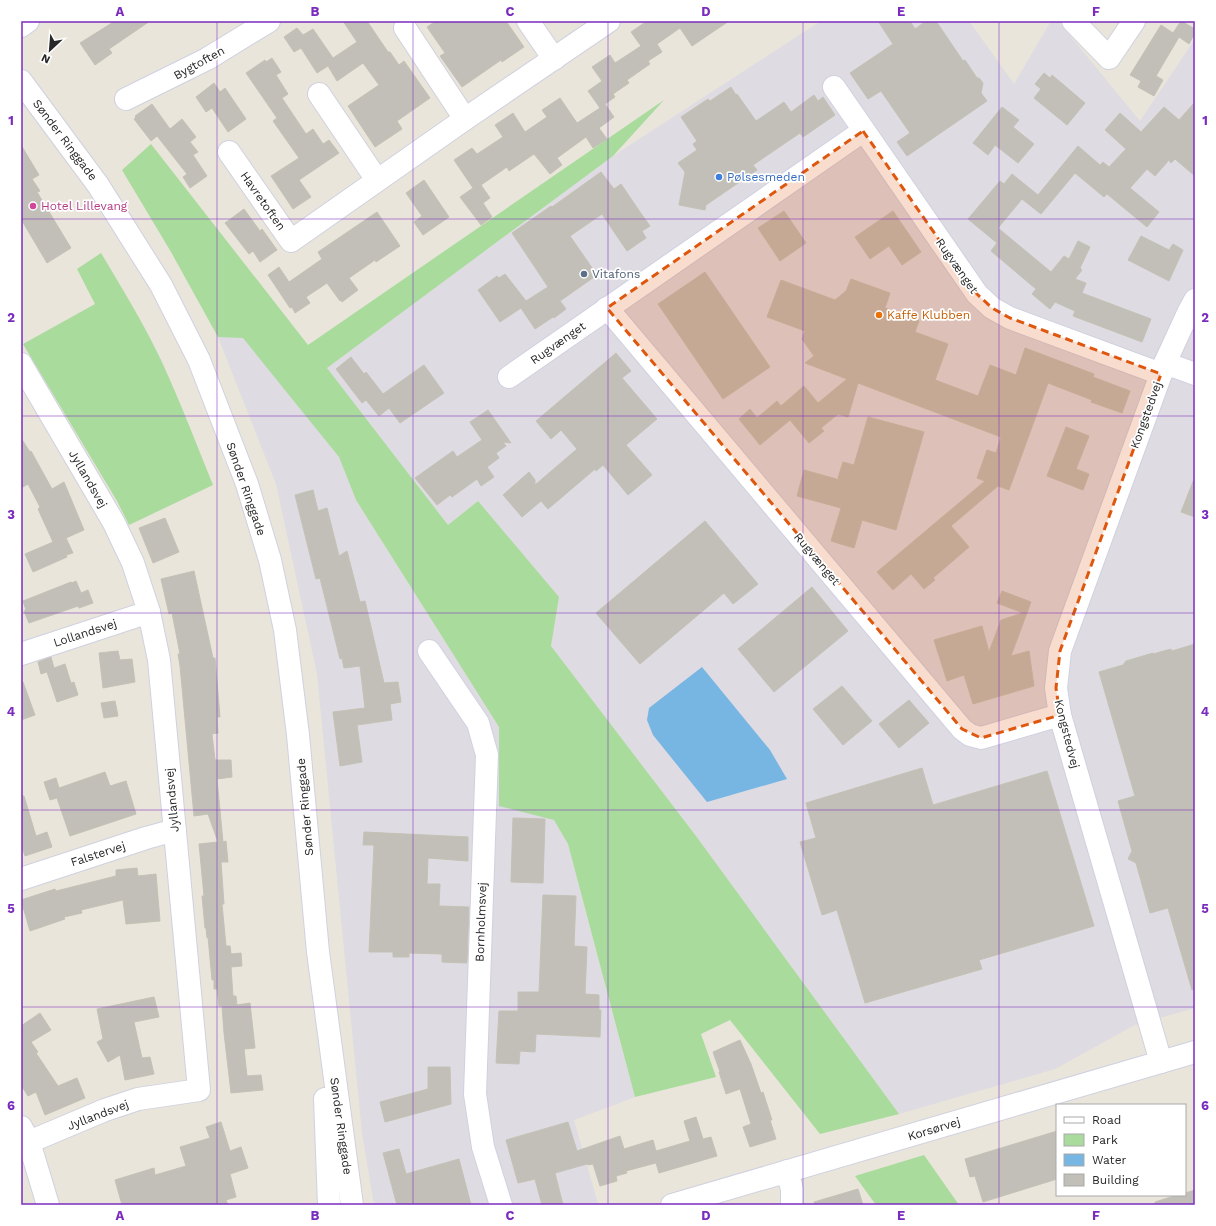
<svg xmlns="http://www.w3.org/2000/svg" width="1216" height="1226" font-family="'Work Sans',sans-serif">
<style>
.industrial{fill:#dedbe2}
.green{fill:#a8db9c}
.water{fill:#77b5e2}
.building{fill:#c1bfb7;stroke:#c4c1b5}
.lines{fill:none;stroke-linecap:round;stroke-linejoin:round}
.minor-casing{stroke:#d0d1e0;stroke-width:24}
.minor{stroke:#fff;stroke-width:22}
.marked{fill:#de570d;fill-opacity:0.2;stroke:#de570d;stroke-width:3;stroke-dasharray:8 5;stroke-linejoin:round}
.grid{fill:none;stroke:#7b2cbf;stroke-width:1;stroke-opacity:0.55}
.shop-dot{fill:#3f7fe0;stroke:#fff;stroke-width:1.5}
.hotel-dot{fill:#d1479c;stroke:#fff;stroke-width:1.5}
.service-dot{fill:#5c6f8a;stroke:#fff;stroke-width:1.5}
.food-dot{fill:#e8710a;stroke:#fff;stroke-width:1.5}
.labels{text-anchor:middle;stroke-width:3.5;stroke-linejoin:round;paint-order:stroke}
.street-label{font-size:12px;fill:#282828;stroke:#fff}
.shop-label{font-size:12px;fill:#366cbe;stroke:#fff;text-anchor:start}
.hotel-label{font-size:12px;fill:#b23c85;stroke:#fff;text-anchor:start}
.service-label{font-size:12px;fill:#4e5e75;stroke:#fff;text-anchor:start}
.food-label{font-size:12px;fill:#c56008;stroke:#fff;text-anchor:start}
.neatline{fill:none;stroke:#7b2cbf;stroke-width:1.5}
.grid-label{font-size:13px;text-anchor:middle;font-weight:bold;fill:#7b2cbf}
</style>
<rect width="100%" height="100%" fill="#e9e5db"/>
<!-- industrial -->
<g class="industrial">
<path d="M821,21H969L1014,84L1051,21H1058L1140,121L1195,39V1008L1135,1025L1055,1069L899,1114L696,836L551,646L559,597L478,501L448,525L327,368L613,156Z"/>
<path d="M218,337H243L339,457L356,500L499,727V805L554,820L568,844L635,1097L574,1120L598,1204L374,1205L362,1133L317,674L276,484Z"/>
</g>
<!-- green -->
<g class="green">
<path d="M664,100L613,156L327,368L448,525L478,501L559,597L551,646L696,836L899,1114L820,1134L730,1020L701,1034L716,1077L635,1097L568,844L554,820L499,806V727L356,500L339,457L243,338L218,337L171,252L122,170L151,144L308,345Z"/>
<path d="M101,253C122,288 144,324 161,360C180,401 196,443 213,485L129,525L117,501L23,344L95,304L77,269Z"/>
<path d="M924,1155L959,1205H876L855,1176Z"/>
</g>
<!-- water -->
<path class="water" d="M702,667L770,750L787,779L707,802L653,735L647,720L649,708Z"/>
<!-- building -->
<g class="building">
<path d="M115,21H150L109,49L112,53L95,65L80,43Z"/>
<path d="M343,21H367L388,52H390L399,65L404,61L430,98L397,121L402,129L375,147L348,106L379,85L363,63L337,81L328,66L317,73L301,48L294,52L284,37L297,28L303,35L313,29L333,58L357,42Z"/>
<path d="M436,21H506L524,47L502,62L501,60L462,87L440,56L445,53L427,27Z"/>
<path d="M647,21H729L692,46L680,28L657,44L662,52L648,61L650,64L627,80L629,83L613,94L615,97L605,104L614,117L599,128L607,139L593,148L586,137L557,158L562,165L550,174L534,154L509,171L507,167L481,185L490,198L483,203L492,217L481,225L460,197L473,188L454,160L472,148L477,154L503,137L495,125L513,113L525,132L547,117L542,110L560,98L577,123L600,108L588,91L602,81L592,67L610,55L615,63L641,46L631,32Z"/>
<path d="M878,21H910L915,29L926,21H936L963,61L965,60L977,78H979L983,83L981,93L987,101L907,156L897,142L910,133L881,91L868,99L850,73L893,44Z"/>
<path d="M1181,21L1195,29V33L1189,44L1179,37L1156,76L1163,80L1154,96L1138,87L1141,81L1130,75L1161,25L1173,33Z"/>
<path d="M272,58L281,72L276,75L288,94L282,98L306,134L313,129L323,144L329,140L339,153L299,180L311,197L293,209L271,176L299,158L273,121L277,118L246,73L265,60L266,62Z"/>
<path d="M1044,73L1050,78L1052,75L1085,103L1067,125L1034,98L1041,89L1035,84Z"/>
<path d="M214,83L220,92L225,88L246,119L228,132L212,108L206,112L196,97Z"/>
<path d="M731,87L736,95L737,94L756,121L784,102L791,112L814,95L818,101L823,97L835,115L803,137L800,133L753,165L757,170L706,205L705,210L679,205L685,172L678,163L697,150L693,144L697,141L681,117L708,99L710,101Z"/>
<path d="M1195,102V176L1175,159L1171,163L1169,160L1155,176L1147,169L1130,188L1159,212L1147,227L1107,194L1104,197L1075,173L1041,214L1022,199L998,228L1051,272L1064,256L1069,259L1078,241L1090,247L1080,268L1082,270L1075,279L1086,283L1082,293L1151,319L1142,342L1073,316L1075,311L1055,302L1050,309L1032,294L1036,289L991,251L997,243L968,219L1000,181L1004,184L1012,174L1038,195L1078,146L1100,165L1103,162L1109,167L1126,149L1105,130L1120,113L1141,132L1164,107L1179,120Z"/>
<path d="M152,104L170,129L182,119L196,137L190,142L198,152L193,155L207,176L190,188L183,177L187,174L157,136L151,141L134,119L136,117L135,116Z"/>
<path d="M1002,107L1019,120L1013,127L1034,144L1018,163L995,145L988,155L973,143Z"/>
<path d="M21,145L39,175L32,179L40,191L37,192L71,248L47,263L21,219Z"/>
<path d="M601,172L614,189L621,184L640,212L650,226L642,231L646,238L627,251L602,214L570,236L597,275L560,301L566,309L554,318L553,317L535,329L521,308L500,322L478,290L497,276L499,278L505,274L526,301L548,287L512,233L551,206L552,207Z"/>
<path d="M424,180L449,217L423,235L414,222L422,216L406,193Z"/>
<path d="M244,209L260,231L262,229L277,250L260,262L253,251L249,254L225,223Z"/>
<path d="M784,211L806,243L780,261L758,228Z"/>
<path d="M893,211L921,252L902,265L889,246L870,259L855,237Z"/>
<path d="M377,212L400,246L376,262L375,260L349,278L358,290L342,302L341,300L340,301L327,283L306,297L310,303L295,313L292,307L290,308L268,275L279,267L289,282L322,259L318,252Z"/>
<path d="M1141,236L1169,250L1173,244L1183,250L1169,281L1128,260Z"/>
<path d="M705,272L770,367L723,399L658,304Z"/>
<path d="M851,279L890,293L885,308L919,321L915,332L948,344L935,380L978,396L990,365L1016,375L1025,348L1094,374L1093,377L1130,391L1122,413L1091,402L1092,400L1048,383L1009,490L998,486L951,526L969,547L933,578L935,580L924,589L911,574L893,590L877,572L985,481L977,478L987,450L996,453L1001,437L858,383L848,417L838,414L821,428L824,431L809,443L790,420L760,445L739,419L750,409L757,418L777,401L781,406L804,386L818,403L847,379L805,363L814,356L802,339L805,331L767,317L781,280L835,300L846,291Z"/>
<path d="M616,353L631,371L622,378L657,419L626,445L652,475L628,495L603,465L596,471L595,469L548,509L541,501L522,517L503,495L529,472L535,480V485L577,449L561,430L551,439L536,421Z"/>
<path d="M351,357L364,374L366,372L383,394L424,365L444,393L400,423L389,408L379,416L366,400L362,403L336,369Z"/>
<path d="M488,410L511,443L503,442L506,446L496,453L499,458L487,467L494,477L481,486L477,479L452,497L450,495L437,505L415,478L453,451L457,457L482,440L470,422Z"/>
<path d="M868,417L924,432L896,530L862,520L854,548L831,541L841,508L797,496L804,470L840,480L838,478L843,462L854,465Z"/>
<path d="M1066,427L1089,436L1076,469L1089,474L1083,490L1047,476Z"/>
<path d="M21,438L30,452L31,451L52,489L64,482L84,530L66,538L73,553L66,555L67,557L33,572L25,554L53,542L38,509L40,507L28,484L21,488Z"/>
<path d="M1194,479H1195V517L1181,512Z"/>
<path d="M313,490L318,511L327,508L339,556L347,551L360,602L365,601L384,683L398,682L401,702L390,704L392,720L357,725L362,762L340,766L333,712L365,708L360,666L344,668L342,658L340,659L320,578L316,579L295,495Z"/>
<path d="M165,518L179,552L153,563L139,528Z"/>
<path d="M705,521L758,584L733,604L724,593L640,664L596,613Z"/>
<path d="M194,571L213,658H215L220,717H217L218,733L212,734L215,760H231L232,777L217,779L223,842L226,841L228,862H221L224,904H222L226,946H230L231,954L241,953L242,966L231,967L233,996H236L237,1005L250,1003L255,1048L244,1049L247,1076L261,1075L263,1090L231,1093L224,1033L222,1006H219L217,989H214V980H212L208,937L207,938L206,928H205L202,896H204L199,844L218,842L208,814L194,816L180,666L178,654H180L172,613L169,614L161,579Z"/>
<path d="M76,581L81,593L88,590L93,603L79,608L78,606L29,623L24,611L26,610L23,601L71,582L72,583Z"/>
<path d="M812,587L848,631L774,692L738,649Z"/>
<path d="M1002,591L1031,602L1011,656L1029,651L1034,686L973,704L964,675L947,681L934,640L982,626L989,652L1001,620L1023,613L997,603Z"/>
<path d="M1195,644V989L1192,990L1168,908L1150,913L1136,863L1128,859L1132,851L1118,801L1135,796L1099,672L1123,665L1126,661L1153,653V654L1171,649L1172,651Z"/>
<path d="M118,651L120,660L132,659L135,682L103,688L99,653Z"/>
<path d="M51,657L54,668L65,664L71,683L74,682L78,695L57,702L47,672L41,674L38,662Z"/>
<path d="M21,682H23L35,715L21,720Z"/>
<path d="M842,686L872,721L843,745L813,709Z"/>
<path d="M909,700L929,723L899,748L879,724Z"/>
<path d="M115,701L118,716L104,718L101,703Z"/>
<path d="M922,768L933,805L1047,771L1094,926L979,960L982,969L865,1003L837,910L822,915L800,842L816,838L806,803Z"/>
<path d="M105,772L110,786L126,781L136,814L70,836L57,798L50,800L44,782L56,778L59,788Z"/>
<path d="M21,796H24L36,836L47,832L52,847L25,856L21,844Z"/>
<path d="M513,818L545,819L543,883L511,882Z"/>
<path d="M364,832L468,837V861L428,858L427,884H440L439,906L469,907L467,963L442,962V954L409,953V957H393V952H369L374,845H363Z"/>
<path d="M137,868L138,876L156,874L160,921L126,924L123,900L81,910L82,913L64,917L65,919L30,931L21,900L55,889L56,891L116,876V870Z"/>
<path d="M543,895L576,896L574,946L587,947L585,994L599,995V1010H601L600,1037L536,1034L535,1052L520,1051L519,1064L496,1063L499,1011H518V992H539Z"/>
<path d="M154,997L159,1017L134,1022L142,1058L150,1057L154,1074L125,1080L120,1055L108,1062L97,1042L103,1039L97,1009Z"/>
<path d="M40,1013L51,1030L31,1042L38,1052L36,1053L58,1086L77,1078L85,1098L45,1115L36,1092L28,1096L21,1085V1026Z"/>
<path d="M740,1040L751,1064L761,1093L763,1092L772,1120H770L776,1139L750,1147L743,1127L751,1124L740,1089L726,1094L719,1072H720L713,1052Z"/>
<path d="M428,1067H450L451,1104L385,1122L380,1102L428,1089Z"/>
<path d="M696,1117L703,1139L711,1137L717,1156L659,1173L656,1163L626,1171L627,1173L616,1176L617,1181L600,1186L593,1164L588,1165L587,1164L555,1173L563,1205H542L535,1179L518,1183L506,1140L568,1122L577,1151L620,1136L624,1149L653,1140L656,1151L690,1141L684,1121Z"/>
<path d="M221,1122L230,1151L241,1147L248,1168L230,1174L236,1197L226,1200L228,1205H122L115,1180L154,1168L155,1175L186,1166L180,1147L210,1138L206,1127Z"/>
<path d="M1057,1131V1179L983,1202L975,1176L970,1177L965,1159Z"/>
<path d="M399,1149L406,1174L459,1159L471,1205H397L383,1153Z"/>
<path d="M858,1189L863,1205H815L814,1202Z"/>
<path d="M1195,1190V1205H1155V1202L1177,1195H1185V1193Z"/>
</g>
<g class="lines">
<!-- minor casing -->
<g class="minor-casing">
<g id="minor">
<path d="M528,21L554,59"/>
<path d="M1073,21L1109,58L1134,21"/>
<path d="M21,26L28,21"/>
<path d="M405,28L465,119"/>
<path d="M21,81L98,185L161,285L199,360L247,484L270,560L285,630L298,735L318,952L352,1205"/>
<path d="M834,87L977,294L992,308L1010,318L1161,374"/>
<path d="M319,94L377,180"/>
<path d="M126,99L207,59L269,21"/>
<path d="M229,152L291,241L465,119L609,21"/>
<path d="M607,308L962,729L970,735L981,738L1060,715"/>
<path d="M1165,363L1195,374"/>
<path d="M21,364L114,523L133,563L149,612L159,660L199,1090L138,1099L105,1110L29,1142"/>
<path d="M509,377L863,131"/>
<path d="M429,651L478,723L487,755L475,1094L483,1147L501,1205"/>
<path d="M21,654L149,612"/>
<path d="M21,879L146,838L175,830"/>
<path d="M1161,1062L1060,715L1056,688L1060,651L1165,363L1188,313L1195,300"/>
<path d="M325,1099L329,1205"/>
<path d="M21,1127L29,1142L48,1205"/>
<path d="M787,1171L792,1189V1205"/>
<path d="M672,1205L1195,1052"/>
</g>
</g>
<!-- minor -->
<use href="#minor" class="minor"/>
</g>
<!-- marked area -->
<path class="marked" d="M863,131L977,294L992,308L1010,318L1161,374L1060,651L1056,688L1060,715L981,738L962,729L607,308Z"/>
<!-- grid -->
<path class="grid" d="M217,21V1205M413,21V1205M608,21V1205M803,21V1205M999,21V1205M21,219H1195M21,416H1195M21,613H1195M21,810H1195M21,1007H1195"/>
<!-- markers -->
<circle class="shop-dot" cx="719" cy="177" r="4"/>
<circle class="hotel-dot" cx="33" cy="206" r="4"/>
<circle class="service-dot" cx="584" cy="274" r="4"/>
<circle class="food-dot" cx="879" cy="315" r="4"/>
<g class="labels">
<!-- street labels -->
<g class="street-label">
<text transform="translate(199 63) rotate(-29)" y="4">Bygtoften</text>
<text transform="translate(65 140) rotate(53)" y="4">Sønder Ringgade</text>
<text transform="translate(263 201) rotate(55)" y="4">Havretoften</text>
<text transform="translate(957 266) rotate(55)" y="4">Rugvænget</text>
<text transform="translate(558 343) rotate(-35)" y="4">Rugvænget</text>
<text transform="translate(1146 415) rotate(-70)" y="4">Kongstedvej</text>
<text transform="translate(88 479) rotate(60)" y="4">Jyllandsvej</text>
<text transform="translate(246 489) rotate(71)" y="4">Sønder Ringgade</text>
<text transform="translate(817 559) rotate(50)" y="4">Rugvænget</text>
<text transform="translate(85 633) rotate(-18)" y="4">Lollandsvej</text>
<text transform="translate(1067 734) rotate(76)" y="4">Kongstedvej</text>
<text transform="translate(172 800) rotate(-95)" y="4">Jyllandsvej</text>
<text transform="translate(305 807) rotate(-95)" y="4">Sønder Ringgade</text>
<text transform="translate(98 854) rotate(-18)" y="4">Falstervej</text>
<text transform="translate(481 922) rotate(-88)" y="4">Bornholmsvej</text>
<text transform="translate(98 1115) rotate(-21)" y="4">Jyllandsvej</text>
<text transform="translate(341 1126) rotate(82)" y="4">Sønder Ringgade</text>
<text transform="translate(934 1129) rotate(-17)" y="4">Korsørvej</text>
</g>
<!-- shop labels -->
<g class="shop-label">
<text x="727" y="181">Pølsesmeden</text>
</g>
<!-- hotel labels -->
<g class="hotel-label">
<text x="41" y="210">Hotel Lillevang</text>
</g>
<!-- service labels -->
<g class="service-label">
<text x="592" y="278">Vitafons</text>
</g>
<!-- food labels -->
<g class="food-label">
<text x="887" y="319">Kaffe Klubben</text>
</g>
</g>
<!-- border -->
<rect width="1216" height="1226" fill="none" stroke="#ffffff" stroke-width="44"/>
<!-- legend -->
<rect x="1056" y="1104" width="130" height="92" fill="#ffffff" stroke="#a9a9a9"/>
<rect x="1064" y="1117" width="20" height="6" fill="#ffffff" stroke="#a9a9a9"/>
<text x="1092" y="1124" font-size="12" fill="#282828">Road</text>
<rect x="1064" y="1134" width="20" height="12" fill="#a8db9c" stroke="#a9a9a9"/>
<text x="1092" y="1144" font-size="12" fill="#282828">Park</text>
<rect x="1064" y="1154" width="20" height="12" fill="#77b5e2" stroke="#a9a9a9"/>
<text x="1092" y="1164" font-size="12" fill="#282828">Water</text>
<rect x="1064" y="1174" width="20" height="12" fill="#c1bfb7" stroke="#a9a9a9"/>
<text x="1092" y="1184" font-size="12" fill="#282828">Building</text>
<!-- north arrow -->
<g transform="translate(50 50) rotate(206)" stroke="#ffffff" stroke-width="3" paint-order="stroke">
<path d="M0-3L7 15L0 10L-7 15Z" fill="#282828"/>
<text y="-6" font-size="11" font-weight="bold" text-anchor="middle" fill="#282828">N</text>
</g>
<rect x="22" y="22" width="1172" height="1182" class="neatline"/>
<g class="grid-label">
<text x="120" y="16">A</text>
<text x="315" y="16">B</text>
<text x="510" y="16">C</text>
<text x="706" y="16">D</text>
<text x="901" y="16">E</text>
<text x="1096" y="16">F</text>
<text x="11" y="125">1</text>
<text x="1205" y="125">1</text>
<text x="11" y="322">2</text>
<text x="1205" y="322">2</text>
<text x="11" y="519">3</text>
<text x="1205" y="519">3</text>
<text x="11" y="716">4</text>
<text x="1205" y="716">4</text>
<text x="11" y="913">5</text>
<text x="1205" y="913">5</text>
<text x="11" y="1110">6</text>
<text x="1205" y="1110">6</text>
<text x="120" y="1220">A</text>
<text x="315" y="1220">B</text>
<text x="510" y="1220">C</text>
<text x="706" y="1220">D</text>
<text x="901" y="1220">E</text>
<text x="1096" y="1220">F</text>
</g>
</svg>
